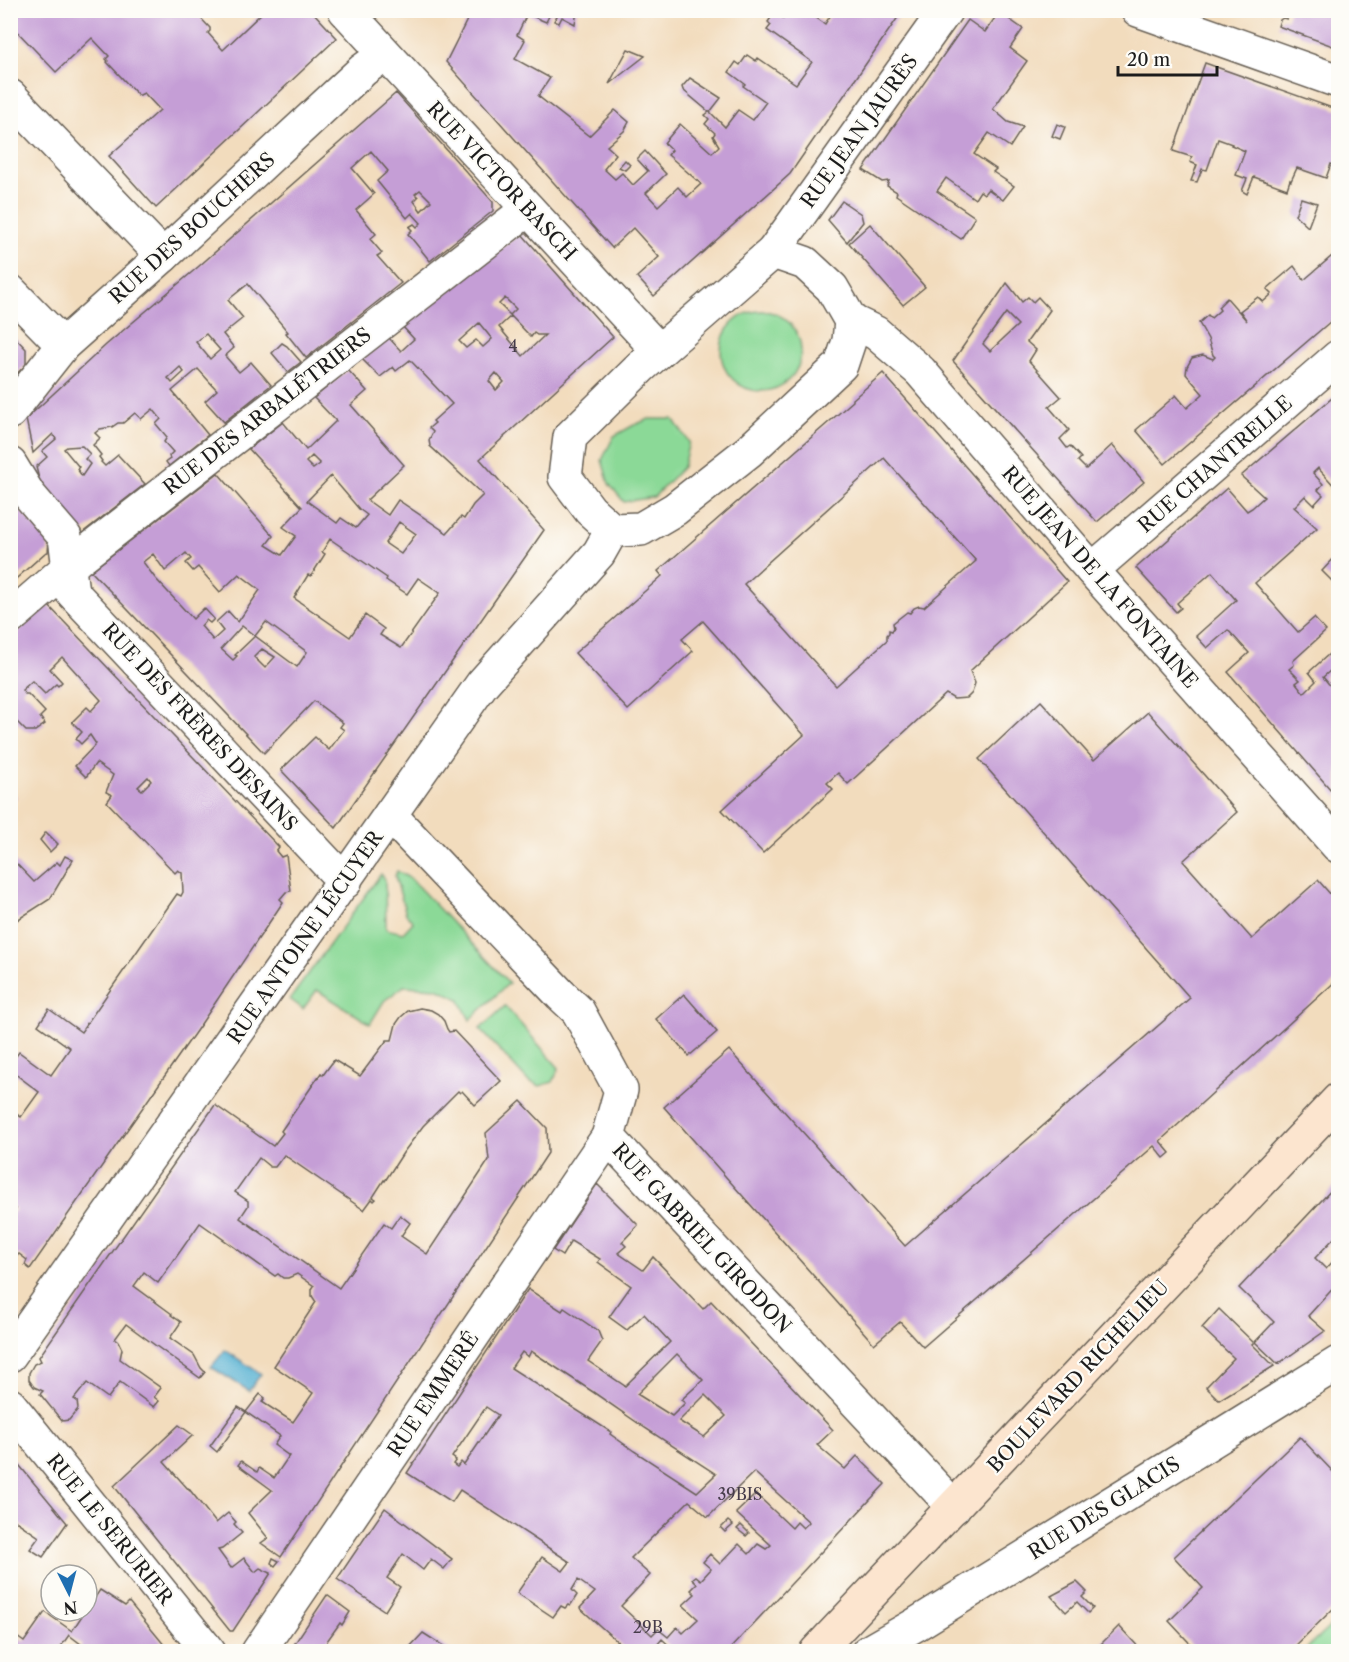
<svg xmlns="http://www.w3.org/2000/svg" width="1349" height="1662" font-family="'Libre Caslon Text',serif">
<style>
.green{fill:#8bd997;stroke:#547a5a;stroke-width:1.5}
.water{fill:#54b0d2;stroke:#386677;stroke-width:1.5}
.building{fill:#c59ed6;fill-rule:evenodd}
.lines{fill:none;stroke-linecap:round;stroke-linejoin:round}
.street-casing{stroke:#675f54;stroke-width:36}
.secondary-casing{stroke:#675f54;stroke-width:36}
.street{stroke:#fff;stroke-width:33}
.secondary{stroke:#fce5cf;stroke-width:33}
.labels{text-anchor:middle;stroke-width:4.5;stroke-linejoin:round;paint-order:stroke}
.number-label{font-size:16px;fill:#463c4a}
.street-label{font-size:20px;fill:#1c1c1c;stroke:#fdfcf7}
</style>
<rect width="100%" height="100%" fill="#fdfcf7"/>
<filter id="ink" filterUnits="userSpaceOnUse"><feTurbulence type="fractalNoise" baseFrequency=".0167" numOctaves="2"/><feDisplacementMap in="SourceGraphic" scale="12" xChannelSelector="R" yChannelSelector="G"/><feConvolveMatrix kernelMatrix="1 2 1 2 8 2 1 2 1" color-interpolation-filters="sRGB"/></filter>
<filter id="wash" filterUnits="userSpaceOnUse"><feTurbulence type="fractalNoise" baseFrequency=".008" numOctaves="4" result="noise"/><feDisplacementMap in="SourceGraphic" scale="24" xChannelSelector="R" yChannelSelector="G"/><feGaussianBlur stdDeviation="1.35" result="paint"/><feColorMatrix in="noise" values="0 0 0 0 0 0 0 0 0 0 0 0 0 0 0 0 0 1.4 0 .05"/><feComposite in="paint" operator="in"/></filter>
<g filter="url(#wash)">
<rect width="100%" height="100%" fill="#f2dcbd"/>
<!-- green -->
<g class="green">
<circle cx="761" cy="351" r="40"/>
<path d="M649,419H673L689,442L683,467L654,497L624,502L609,484L602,460L614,436L634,425Z"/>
<path d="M397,871L411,879L509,983L470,1020L459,999L437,988L404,986L384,1001L370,1024L317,990L303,1009L290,999L381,874L385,879L386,929L403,933L413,922L406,914L395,876Z"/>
<path d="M505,1006L559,1068L553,1082L540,1086L528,1081L480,1029Z"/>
<path d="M1338,1619V1651H1304Z"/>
</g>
<!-- water -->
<path class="water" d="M225,1350L261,1374L249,1391L211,1367Z"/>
<g id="blocks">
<!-- building -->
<g class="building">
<path d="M10,10H193L210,28V31L208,33L223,50L265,10H311L337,38L156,208L109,156L160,110L144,93L140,95H138L107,62L108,61L106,59L109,56L92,38L56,72L10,24Z"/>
<path d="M472,10H577L575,24L562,17L559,23L554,21L557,16L551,12L546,22L527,14L517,35L525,40L515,59L550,78L538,96L589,136L615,110L629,122L624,131L607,146L616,154L604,169L615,179L622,173L633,185L648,171L637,159L645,151L666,174L646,193L658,206L678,187L687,197L701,184L668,155L672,150L664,143L680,124L712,153L719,146L713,136L715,133L705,124L709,119L705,115L709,112L683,90L682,87L690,78L721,98L710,112L725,127L738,110L753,120L766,102L743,86L745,84L729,72L736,62L740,65L747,55L756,61L758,58L796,84L812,62L767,30L771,25L768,22L775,12L783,18L787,13L793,17L798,10H805L825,24L834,10H903L790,174L654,296L637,277L659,257L633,228L612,248L446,62Z"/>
<path d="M1290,10H1338V48L1278,26L1280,20L1283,18L1287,19Z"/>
<path d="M999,12L1023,29L1010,48L1027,61L993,109L1008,122L1023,127L1010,147L989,133L974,154L996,169L993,172L1014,186L1003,200L988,189L984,194L980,191L975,199L946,178L937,191L975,217L961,239L896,195L897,192L887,186L889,181L882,182L863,170L968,20L985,32Z"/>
<path d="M628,49L645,56L609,84Z"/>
<path d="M1205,63L1338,110V167L1331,164L1326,178L1297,168L1291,181L1290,180L1287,189L1254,177L1247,194L1242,191L1247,179L1236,175L1245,151L1231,145L1232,144L1218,139L1207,170L1202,169L1197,182L1191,181L1197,165L1190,162L1192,157L1173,151Z"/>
<path d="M396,93L493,202V211L430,261L408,234L412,230L409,227L414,224L417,227L421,223L412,213L407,218L377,181L388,171L371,151L352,168L374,194L356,210L376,234L370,239L382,253L377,256L401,283L306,358L286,333L288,332L248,284L228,300L243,318L223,334L234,348L225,356L239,372L251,362L271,385L224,422L205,401L217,390L198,369L172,391L208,435L169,466L166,462L170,459L169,456L173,452L164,442L167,437L156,424L161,419L153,409L141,419L135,413L123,423H118L112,427L100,429L95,433L100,438L93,445L101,455L99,457L102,461L101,462L105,466L118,455L145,484L82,533L42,491L36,467L47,457L42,451L56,439L53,434L33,453L26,419L106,345L198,267ZM420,190L431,201L421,211L414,201L418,197L415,194ZM206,334L220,350L210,359L196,342ZM180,367L184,372L172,383L168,378ZM82,446L90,454L85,459L90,464L82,476L77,469L79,467L64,449L67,447Z"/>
<path d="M1057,124L1065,127L1060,139L1052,136Z"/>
<path d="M625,160L630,165L625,170L619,167Z"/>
<path d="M1301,198L1317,203L1308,227L1295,215Z"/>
<path d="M842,201L861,214L863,222L847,242L828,220Z"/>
<path d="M870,224L925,287L903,305L849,243Z"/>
<path d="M521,233L613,337L480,459L544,530L336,828L281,770L315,737L329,750L344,730L340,727L343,723L314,701L264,753L91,571L218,473L273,536L266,545L282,555L296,536L283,527L302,507L249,449L283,422L306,450L336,421L314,398L348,370L367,391L351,405L404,465L367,500L388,515L398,500L447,533L461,517L464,519L473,505L483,495L430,446L429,440L433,432L429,428L435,423L433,421L452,404L410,360L396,371L393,367L380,377L362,359L389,338L401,351L414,339L403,327ZM505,298L516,309L510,315L499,304ZM511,316L531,337L534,333L537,335H545L523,356L499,327ZM479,323L492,339L483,347L476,340L466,348L459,341ZM496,373L504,382L496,390L489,381ZM312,456L320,464L313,469L306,462ZM331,476L359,509L367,515L356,528L341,518L337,523L307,501ZM399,522L416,534L401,554L385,543ZM330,539L387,578L386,580L407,594L418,578L440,593L401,648L380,635L384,629L365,615L350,637L294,598L308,575L311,576L325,554L322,552ZM186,553L191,559L186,563L193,571L198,567L220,592L239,574L260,590L238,622L228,611L216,622L223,631L213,640L201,626L206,620L210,623L214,619L204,608L193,619L155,578L143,562L153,554L165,571ZM266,622L307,652L297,667L255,636L235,655L237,656L233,660L221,649L242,626L255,636ZM262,649L275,657L265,668L254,657Z"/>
<path d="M1338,251V315L1165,464L1136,430L1176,395L1187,408L1203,394L1186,374L1187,367L1192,358L1203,355L1213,359L1215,357L1213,355L1208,339L1199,323L1208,315L1211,318L1220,310L1218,307L1227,298L1247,321L1240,311L1258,297L1263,302L1272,294L1267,289L1294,266L1304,280Z"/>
<path d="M1007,283L1022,302L1028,297L1033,302L1038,297L1050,310L1027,342L1036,350L1029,361L1061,397L1049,407L1069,430L1060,439L1067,448L1070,446L1081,458L1078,461L1086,469L1112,445L1144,482L1097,522L953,361ZM1006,313L1018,325L990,351L983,344Z"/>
<path d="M10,332L26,349V365L10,380Z"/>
<path d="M282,343L287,346L301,362L288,372L272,353Z"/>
<path d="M883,373L1067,582L970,671L975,683L972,693L967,698L954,699L946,694L848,784L838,773L827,783L833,789L763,853L722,810L804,735L703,621L682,639L693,651L628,710L575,653L662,576L658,571L853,401V399ZM884,458L976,561L924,607L919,606L914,608L910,613L907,612L893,623L894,628L892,631L889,630V633L887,635V640L836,686L744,584Z"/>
<path d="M1338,393V490L1318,468L1313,473L1323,484L1318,490L1323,495L1314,505L1305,496L1294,507L1317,528L1255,583L1298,632L1314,618L1326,631L1293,661L1294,665L1289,669L1300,680L1296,683L1304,693L1316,681L1309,672L1329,654L1338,664L1323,677L1338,695V798L1228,672L1249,653L1228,630L1207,648L1196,636L1236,600L1212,572L1177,603L1181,608L1176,612L1136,568L1227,488L1247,511L1252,508L1264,497L1241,476Z"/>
<path d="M10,499L45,538L49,540L48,552L45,553L10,584Z"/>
<path d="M1338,554V587L1322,571Z"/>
<path d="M48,605L279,847L276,851L281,857L286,855L291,891L286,892L280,899L283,902L201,1024L30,1269L25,1265L27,1260L19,1254L10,1262V1216L16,1209L10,1205V1110L21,1117L39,1092L10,1070V1064L19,1052L51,1075L70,1048L38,1025L49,1009L81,1032L177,894L181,896L183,892L182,873L178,870L175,873L107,802L112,795L106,792L113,775L96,763L86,777L75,766L96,744L90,735L81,744L76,739L82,732L72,722L87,707L91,711L101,700L62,657L50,669L62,682L58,686L56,684L45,694L32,681L22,690L25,694H28L45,712L40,717L45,724L35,731H26L10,715V638ZM148,777L151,781L142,790L138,787Z"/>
<path d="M1041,701L1094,760L1148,712L1237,812L1183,861L1252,939L1318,880L1338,903V979L1160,1141L1170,1153L1164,1158L1154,1146L923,1347L900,1322L874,1344L664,1107L729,1050L905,1246L1190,998L979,759Z"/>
<path d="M10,790L17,797L10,802Z"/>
<path d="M46,832L58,844L50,852L40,840Z"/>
<path d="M65,856L73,860L50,899L17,920L10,913V857L34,882L57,862L60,865Z"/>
<path d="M684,994L717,1032L689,1056L656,1019Z"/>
<path d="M420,1008L431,1010L438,1014L444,1021L447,1029L449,1032L454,1031L501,1081L475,1105L462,1091L460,1093L458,1091L423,1126L403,1153L385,1181L384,1180L373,1197L376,1199L374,1201L372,1199L364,1210L284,1155L275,1167H270L259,1158L235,1192L248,1201V1206L240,1218L339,1288L384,1223L391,1228L400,1215L410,1223L401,1236L427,1254L489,1160L486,1133L521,1101L547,1128L548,1153L281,1557L261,1543L268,1538L248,1513L272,1490L238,1465L241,1461L257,1472L259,1468L274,1478L289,1456L274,1445L280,1436L246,1412L260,1394L265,1398L262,1402L293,1422L313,1393L274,1366L316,1302L312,1296V1289L314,1286L297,1274L288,1278H283L278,1274L275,1276L200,1223L158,1283L144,1272L134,1286L172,1314L171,1315L181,1322L170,1338L194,1355L201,1368L205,1372L200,1378L126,1324L115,1339L118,1341L122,1349L120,1359L161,1388L154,1397L159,1401L154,1407L120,1382L108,1398L87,1383L74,1399L77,1401L78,1409L69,1420L62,1421L40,1394L43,1391L34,1387L29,1380V1373L34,1364L41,1361L39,1357L215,1105L273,1146L283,1133L281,1131L321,1073L323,1075L334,1060L360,1076L387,1040H392L396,1024L401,1017L408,1011Z"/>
<path d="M1338,1183V1234L1315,1258L1326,1269L1336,1258L1338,1260V1283L1308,1316L1325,1331L1278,1364L1255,1342L1274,1322L1239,1288Z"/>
<path d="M597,1184L638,1225L622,1242L626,1246L618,1253L643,1270L653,1257L703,1309L711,1301L833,1430L817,1445L845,1469L857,1456L885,1484L727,1652H673L674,1650L662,1639L651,1652H629L580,1608L595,1592L578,1580L572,1590L577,1595L570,1606L568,1605L565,1608L561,1606L553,1617L517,1593L542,1557L563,1571L570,1562L460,1490L452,1502L407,1473L528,1289L562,1311L564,1308L598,1331L602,1341L588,1361L625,1386L670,1342L644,1314L627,1330L609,1317L631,1286L598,1262L600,1259L571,1241L562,1256L553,1250ZM531,1351L593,1392L645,1428L716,1474L697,1492L634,1451L610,1434L611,1432L511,1368L522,1352L528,1357ZM677,1354L703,1380L681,1400L685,1403L672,1416L637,1394ZM705,1395L726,1416L704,1437L679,1421ZM486,1407L498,1415L464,1465L461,1462L457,1467L453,1464L456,1460L452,1457ZM754,1472L809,1522L803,1528L797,1522L792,1528L756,1494L736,1513L771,1545L766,1549L758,1544L749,1554L739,1544L720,1564L710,1554L703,1562L711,1569L701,1580L696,1576L692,1579L697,1584L691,1590L695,1594L683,1605L698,1619L683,1633L677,1627L668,1637L658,1629L652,1635L621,1606L650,1575L631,1558L689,1501L708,1517Z"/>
<path d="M1219,1309L1254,1343L1252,1344L1274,1366L1219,1400L1206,1387L1234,1358L1202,1328Z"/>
<path d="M238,1407L246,1412L217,1452L210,1446Z"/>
<path d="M179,1425L193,1435L164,1462L189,1490V1489L216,1523L228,1513L236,1522L234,1524L242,1533L222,1549L218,1550L231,1568L244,1558L255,1572L260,1568L271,1573L233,1631H230L114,1486Z"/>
<path d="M1300,1437L1338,1477V1604L1289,1652H1198L1169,1621L1203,1588L1174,1557Z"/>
<path d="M10,1454L67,1523L43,1557L30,1549L39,1537L10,1517Z"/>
<path d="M385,1508L452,1559L444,1569L431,1559L423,1570L403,1554L387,1578L400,1587L385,1611L337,1579Z"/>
<path d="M728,1521L733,1525L725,1532L721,1528Z"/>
<path d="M741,1525L749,1533L746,1536L737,1529Z"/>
<path d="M273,1558L279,1561L275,1566L271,1563Z"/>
<path d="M1077,1582L1087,1592L1082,1597L1093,1608L1088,1613L1077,1602L1066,1612L1051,1596Z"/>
<path d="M100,1590L125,1606L129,1602L170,1652H77L82,1645L69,1635L57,1652H14L10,1649V1632L24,1642L45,1612L72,1631L85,1611H87V1609Z"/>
<path d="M327,1595L350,1612L342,1625L340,1623L327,1641V1644L325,1645L330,1652H289Z"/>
<path d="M1119,1626L1143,1652H1102L1098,1647Z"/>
<path d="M423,1633L453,1652H405Z"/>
</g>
</g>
</g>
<g filter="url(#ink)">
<use href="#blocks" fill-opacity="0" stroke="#675f54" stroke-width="1.5"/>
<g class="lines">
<!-- street casing -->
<g class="street-casing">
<g id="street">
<path d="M345,10L659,351"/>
<path d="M1138,10L1338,81"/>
<path d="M10,96L163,256"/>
<path d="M773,252L805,263L832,288L851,321L849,341L841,365L749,451L675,509L641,529L612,530L590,510L565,477L570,437L641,367Z"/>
<path d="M773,252L946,10"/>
<path d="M10,291L63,345"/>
<path d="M851,321L876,333L920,371L1092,570L1338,846"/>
<path d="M10,412L63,345L163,256L363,70L385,54"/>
<path d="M10,464L29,495L65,537L72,592L345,882"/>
<path d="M1092,570L1338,357"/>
<path d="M10,618L78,559L528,209"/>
<path d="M390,815L561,995L578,1011L621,1090L608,1137L954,1507"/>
<path d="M10,1355L482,684L599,553L612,530"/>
<path d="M10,1405L209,1652"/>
<path d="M258,1652L608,1137"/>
<path d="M868,1652L915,1625L1338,1363"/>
</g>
</g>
<!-- secondary casing -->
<g class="secondary-casing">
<path id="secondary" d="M816,1652L1338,1100"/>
</g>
<!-- street -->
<use href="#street" class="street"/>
<!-- secondary -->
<use href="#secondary" class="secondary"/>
</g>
</g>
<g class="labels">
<!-- number labels -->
<g class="number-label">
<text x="513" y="352">4</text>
<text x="740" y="1500">39BIS</text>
<text x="648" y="1633">29B</text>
</g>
<!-- street labels -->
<g class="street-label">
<text transform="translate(859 131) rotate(-54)" y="7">RUE JEAN JAURÈS</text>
<text transform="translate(502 181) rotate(47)" y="7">RUE VICTOR BASCH</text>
<text transform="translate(192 228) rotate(-42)" y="7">RUE DES BOUCHERS</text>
<text transform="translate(267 411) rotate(-38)" y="7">RUE DES ARBALÉTRIERS</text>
<text transform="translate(1215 464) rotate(-41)" y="7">RUE CHANTRELLE</text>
<text transform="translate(1100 577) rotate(49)" y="7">RUE JEAN DE LA FONTAINE</text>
<text transform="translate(200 727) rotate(47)" y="7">RUE DES FRÈRES DESAINS</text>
<text transform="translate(305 937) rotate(-55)" y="7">RUE ANTOINE LÉCUYER</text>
<text transform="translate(702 1238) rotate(47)" y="7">RUE GABRIEL GIRODON</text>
<text transform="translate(1078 1376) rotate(-47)" y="7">BOULEVARD RICHELIEU</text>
<text transform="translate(433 1394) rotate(-56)" y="7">RUE EMMERÉ</text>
<text transform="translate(1104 1508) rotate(-32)" y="7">RUE DES GLACIS</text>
<text transform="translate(110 1529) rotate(51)" y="7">RUE LE SERURIER</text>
</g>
</g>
<!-- margin -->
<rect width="1349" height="1662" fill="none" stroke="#fdfcf7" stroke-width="36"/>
<!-- north arrow -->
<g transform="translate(69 1593) rotate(174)"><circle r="28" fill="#fdfcf7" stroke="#a3a29f" stroke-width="1.5"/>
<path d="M0-4.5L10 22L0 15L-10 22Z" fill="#1f6fb2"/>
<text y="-9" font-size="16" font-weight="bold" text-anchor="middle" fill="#1c1c1c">N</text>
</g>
<!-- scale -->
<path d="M1118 66v9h99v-9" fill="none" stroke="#1c1c1c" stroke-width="3"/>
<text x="1127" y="66" font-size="18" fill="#1c1c1c" stroke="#fdfcf7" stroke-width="4.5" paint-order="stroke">20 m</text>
</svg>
